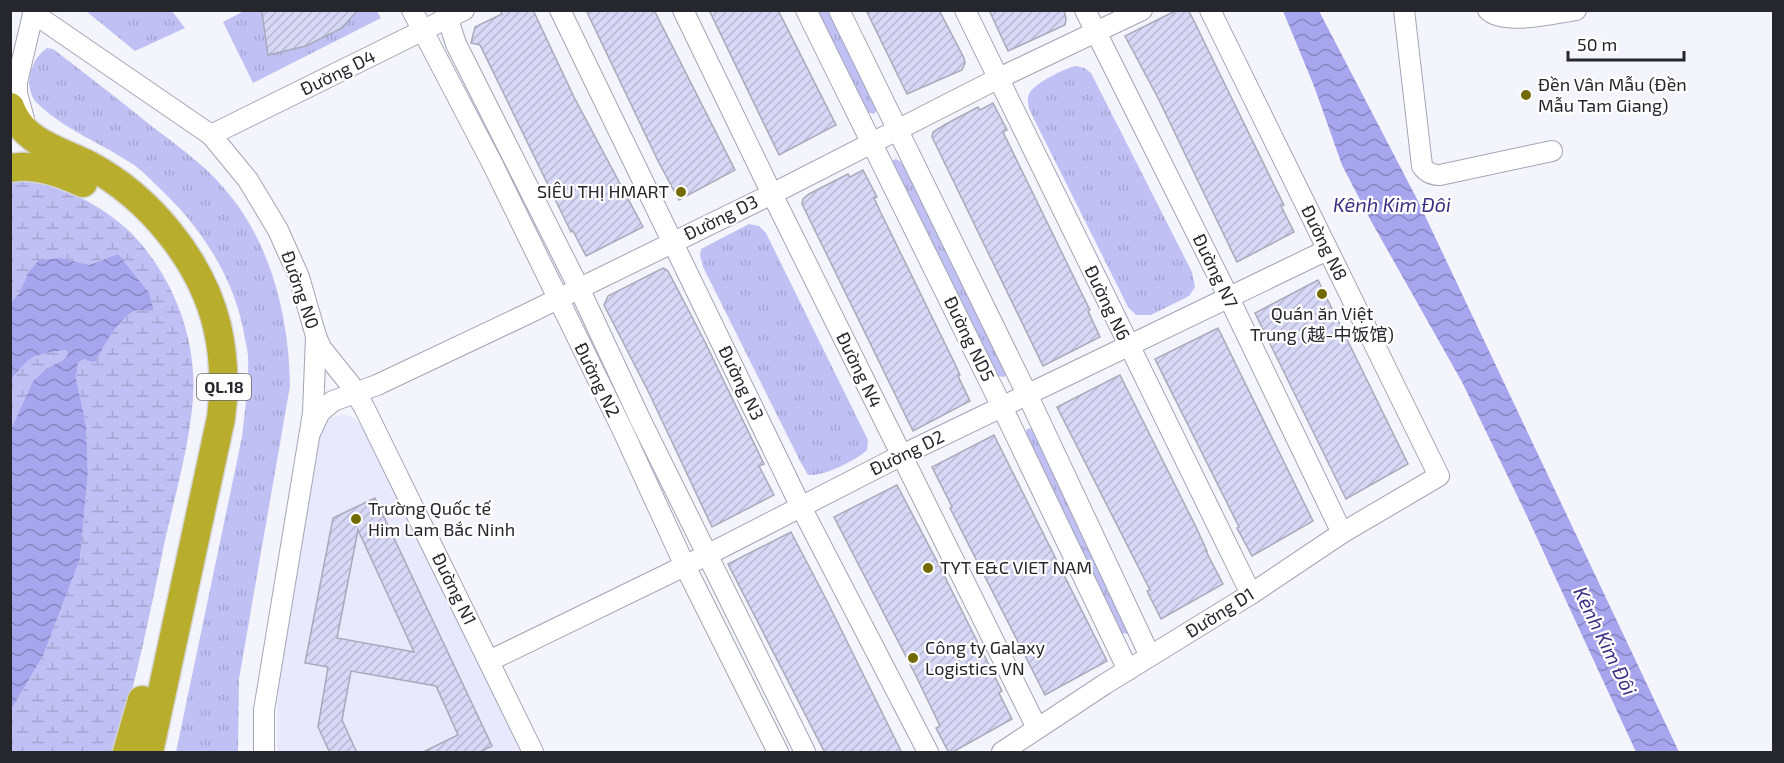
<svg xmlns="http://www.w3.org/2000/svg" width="1784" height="763" font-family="'Exo 2','Noto Sans SC',sans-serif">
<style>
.built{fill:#e8e9fd}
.grass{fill:url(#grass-tufts)}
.wetland{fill:url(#wetland-marsh)}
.water{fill:url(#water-waves)}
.building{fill:url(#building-hatch);stroke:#a9a9ba;stroke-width:1.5;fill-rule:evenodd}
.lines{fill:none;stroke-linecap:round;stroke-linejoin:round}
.minor-casing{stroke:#a3a4b5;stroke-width:22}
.highway-casing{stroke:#d4d4d5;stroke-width:31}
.minor{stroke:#fff;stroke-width:20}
.highway{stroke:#b9ad2e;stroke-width:28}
.poi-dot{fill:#736a03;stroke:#fff;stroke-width:2}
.labels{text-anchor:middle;stroke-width:4.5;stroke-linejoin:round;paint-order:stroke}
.shield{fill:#fff;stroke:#67676c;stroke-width:1.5}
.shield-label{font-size:16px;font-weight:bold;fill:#26262d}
.street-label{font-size:18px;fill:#26262d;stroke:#fff}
.poi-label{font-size:18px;fill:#26262d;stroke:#fff;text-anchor:start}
.water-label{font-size:20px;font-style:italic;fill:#3c2f83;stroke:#fff}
</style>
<defs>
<pattern id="grass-tufts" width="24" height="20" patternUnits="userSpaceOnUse" patternTransform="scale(1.5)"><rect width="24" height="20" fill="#c0c0f4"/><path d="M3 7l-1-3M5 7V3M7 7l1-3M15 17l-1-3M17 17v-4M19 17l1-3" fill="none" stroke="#a5a5d2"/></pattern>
<pattern id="wetland-marsh" width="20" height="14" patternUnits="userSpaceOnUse" patternTransform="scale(1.5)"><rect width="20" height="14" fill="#c0c0f4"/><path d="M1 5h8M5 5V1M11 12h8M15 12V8" fill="none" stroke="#a5a5d2"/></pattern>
<pattern id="water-waves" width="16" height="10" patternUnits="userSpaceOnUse" patternTransform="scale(1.5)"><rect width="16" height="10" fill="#a6a5ee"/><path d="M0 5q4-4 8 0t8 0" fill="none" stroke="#8786c1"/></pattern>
<pattern id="building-hatch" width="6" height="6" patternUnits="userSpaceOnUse" patternTransform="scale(1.5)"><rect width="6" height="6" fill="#d7d7f6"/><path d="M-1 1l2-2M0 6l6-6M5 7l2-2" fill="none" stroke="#b8b8d3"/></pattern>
</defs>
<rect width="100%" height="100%" fill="#f4f5fc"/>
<!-- built -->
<path class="built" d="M341,415L351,416L359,423L369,435L526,752H277V704L288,603L317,428L322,420Z"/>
<!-- grass -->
<g class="grass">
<path d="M246,10L377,11L381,18L253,83L223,22Z"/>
<path d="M86,11H172L185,28L135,51Z"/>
<path d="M816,11H829L876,105V111L874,114L867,112Z"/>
<path d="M47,48L53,49C87,75 121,101 154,128C178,146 203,164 223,187C271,241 289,316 290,386L239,679L238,752H176L242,437C245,410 249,383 248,355C247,346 244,337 243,328C231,271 197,222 154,183C148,177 141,170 134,165C103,144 65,130 38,104C22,89 30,59 47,48Z"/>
<path d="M1076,66L1084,68L1091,73L1192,272L1195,287L1189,296L1151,315H1136L1128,307L1029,109C1028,104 1027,99 1029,94C1033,84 1065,68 1076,66Z"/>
<path d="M896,159L903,163L1005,369L1006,375L1004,377L996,376L892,164L893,160Z"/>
<path d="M749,224L759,226L766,233L868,440L867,450C855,461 825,476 808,475L801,463L703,267L700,255L701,249Z"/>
<path d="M1032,428L1037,432L1131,631L1127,634L1122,633L1118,625L1030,443L1026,432L1027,429Z"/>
</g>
<!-- wetland -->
<g class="wetland">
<path d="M14,178C26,180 39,180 50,184C63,187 75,194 87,201C103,210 121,222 134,236C174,279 197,339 193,398C190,444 174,499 164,545C150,615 135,684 116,752H11V710L43,656L80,559L88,473L86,425L76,378L78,363L84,359L96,361C104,346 118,317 135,311C140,309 149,311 154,310C145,280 129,273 103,259L89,265L62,258L28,273L19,293L11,303V180Z"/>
<path d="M68,350V354L63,360L46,369L33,381L11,429V380C31,354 36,353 68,350Z"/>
</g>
<!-- water -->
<g class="water">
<path d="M1283,11H1319L1418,201L1679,752H1636L1526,514L1462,382L1371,221L1342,165L1314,86Z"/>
<path d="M118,254L149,293L154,311C149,311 140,309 135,311C118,318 104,346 96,361L92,362L84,359L78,363L76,378L86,425L88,473L80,559L43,656L11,710V429L33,381L46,369L63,360L68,354L67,350C35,354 31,354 11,380V303L19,293L28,273L39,260L62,258L89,265Z"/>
</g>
<!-- building -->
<g class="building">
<path d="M268,10H358L342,28L306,46L268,55L262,12Z"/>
<path d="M500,10H533L574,97L643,227L586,256L573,231L571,232L480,45L471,43L475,27L502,14Z"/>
<path d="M586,10H654L735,170L679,200L658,161Z"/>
<path d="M709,10H778L836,125L779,155Z"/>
<path d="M866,10H939L964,58L965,63L962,70L907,94Z"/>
<path d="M989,10H1064L1066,19L1065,25L1008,51Z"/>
<path d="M1177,10H1188L1193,19L1278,193L1284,205L1281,206L1294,232L1237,262L1158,98L1125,36Z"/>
<path d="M993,103L1007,130L1003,132L1084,298L1090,310L1088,311L1100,337L1043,366L932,137L933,132L946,124L978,107L980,110Z"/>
<path d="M863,170L877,197L874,198L881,213L954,362L960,375L958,376L970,401L913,431L802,204L803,199L809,194L848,174L850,177Z"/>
<path d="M663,268L668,271L704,340L764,464L759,466L774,495L712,527L649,393L604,305L608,296Z"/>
<path d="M1318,280L1408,464L1346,499L1255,313Z"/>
<path d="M1218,328L1313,521L1252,556L1237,528L1239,527L1155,359Z"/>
<path d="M1120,375L1196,527L1207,551H1206L1223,584L1161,619L1147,591L1150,590L1057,407Z"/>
<path d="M994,435L1107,661L1045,695L950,508L952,507L932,467Z"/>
<path d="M897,485L940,567L1002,691L999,693L1012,719L951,753H949L936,728L940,726L915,674L834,517Z"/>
<path d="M375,498L492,746L478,753H421L458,735L436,686L351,671L342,720L357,753H330L318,727L328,667L305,663L333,518ZM358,530L414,652L337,638Z"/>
<path d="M791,532L826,599L902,753H825L728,564Z"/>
</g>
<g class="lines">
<!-- minor casing -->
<g class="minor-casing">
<g id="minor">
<path d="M412,10L493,165L623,431L685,566L778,752"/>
<path d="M445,10L456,44L579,288L641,421L805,752"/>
<path d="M560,10L801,507L928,752"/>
<path d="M683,10L772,194L1037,728"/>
<path d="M806,10L1002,407L1128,670"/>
<path d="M839,10L1027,394L1150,656"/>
<path d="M965,10L1251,594"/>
<path d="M1085,10L1229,298L1342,533"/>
<path d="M1404,10L1422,166C1427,173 1432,175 1440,175L1552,151"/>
<path d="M1488,10C1504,26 1555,13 1576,10"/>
<path d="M33,13L211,135L248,180L278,230L299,277L316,336L313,413L264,710V752"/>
<path d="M24,119L17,93V82L34,10"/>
<path d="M211,135L464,10"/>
<path d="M316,336L321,348L350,384L364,407L533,752"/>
<path d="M310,433L320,412L333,401L377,385L527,314L772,194L997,79L1142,10"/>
<path d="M489,661L707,555L902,455L1327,250"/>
<path d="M1002,752L1105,684L1251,594L1342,533L1439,476L1210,10"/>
</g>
</g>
<!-- highway casing -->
<g class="highway-casing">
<g id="highway">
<path d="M10,107C23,143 59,150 89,165C149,197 201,260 217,326C224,356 225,388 221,418L149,752"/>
<path d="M10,168C35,163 61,173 83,183"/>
<path d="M127,752L142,700"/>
</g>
</g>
<!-- minor -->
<use href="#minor" class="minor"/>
<!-- highway -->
<use href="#highway" class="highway"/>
</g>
<!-- markers -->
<g class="poi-dot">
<circle cx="1526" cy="95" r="6"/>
<circle cx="681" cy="192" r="6"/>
<circle cx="1322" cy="294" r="6"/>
<circle cx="356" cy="519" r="6"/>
<circle cx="928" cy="568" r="6"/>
<circle cx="913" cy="658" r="6"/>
</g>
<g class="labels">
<!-- shield labels -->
<rect class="shield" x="197" y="374" width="54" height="26" rx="4.5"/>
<g class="shield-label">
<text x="224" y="393">QL.18</text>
</g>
<!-- street labels -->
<g class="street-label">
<text transform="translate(338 73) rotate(-26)" y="6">Đường D4</text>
<text transform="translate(721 218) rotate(-26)" y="6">Đường D3</text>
<text transform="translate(1324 243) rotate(64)" y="6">Đường N8</text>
<text transform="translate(1215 271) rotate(64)" y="6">Đường N7</text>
<text transform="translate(300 290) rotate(71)" y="6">Đường N0</text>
<text transform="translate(1107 303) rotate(64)" y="6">Đường N6</text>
<text transform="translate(969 339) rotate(64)" y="6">Đường ND5</text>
<text transform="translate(859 370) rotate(64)" y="6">Đường N4</text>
<text transform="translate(597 380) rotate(64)" y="6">Đường N2</text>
<text transform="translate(741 383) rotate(64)" y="6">Đường N3</text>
<text transform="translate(907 453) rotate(-26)" y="6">Đường D2</text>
<text transform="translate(454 589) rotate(64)" y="6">Đường N1</text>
<text transform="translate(1220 613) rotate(-32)" y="6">Đường D1</text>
</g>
<!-- poi labels -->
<g class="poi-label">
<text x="1538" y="91">Đền Vân Mẫu (Đền<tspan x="1538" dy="21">Mẫu Tam Giang)</tspan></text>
<text x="669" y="198" text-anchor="end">SIÊU THỊ HMART</text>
<text x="1322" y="320" text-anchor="middle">Quán ăn Việt<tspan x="1322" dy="21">Trung (越-中饭馆)</tspan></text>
<text x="368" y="515">Trường Quốc tế<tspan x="368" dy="21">Him Lam Bắc Ninh</tspan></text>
<text x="940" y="574">TYT E&amp;C VIET NAM</text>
<text x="925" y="654">Công ty Galaxy<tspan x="925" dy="21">Logistics VN</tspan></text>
</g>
<!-- water labels -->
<g class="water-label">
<text x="1392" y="212">Kênh Kim Đôi</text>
<text transform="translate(1605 641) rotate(64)" y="7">Kênh Kim Đôi</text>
</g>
</g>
<!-- border -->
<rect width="1784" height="763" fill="none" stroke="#26262d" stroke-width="24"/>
<!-- scale -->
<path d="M1568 51v9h116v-9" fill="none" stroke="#26262d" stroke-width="3"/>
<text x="1577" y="51" font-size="18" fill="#26262d" stroke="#ffffff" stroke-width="4.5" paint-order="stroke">50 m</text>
</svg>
